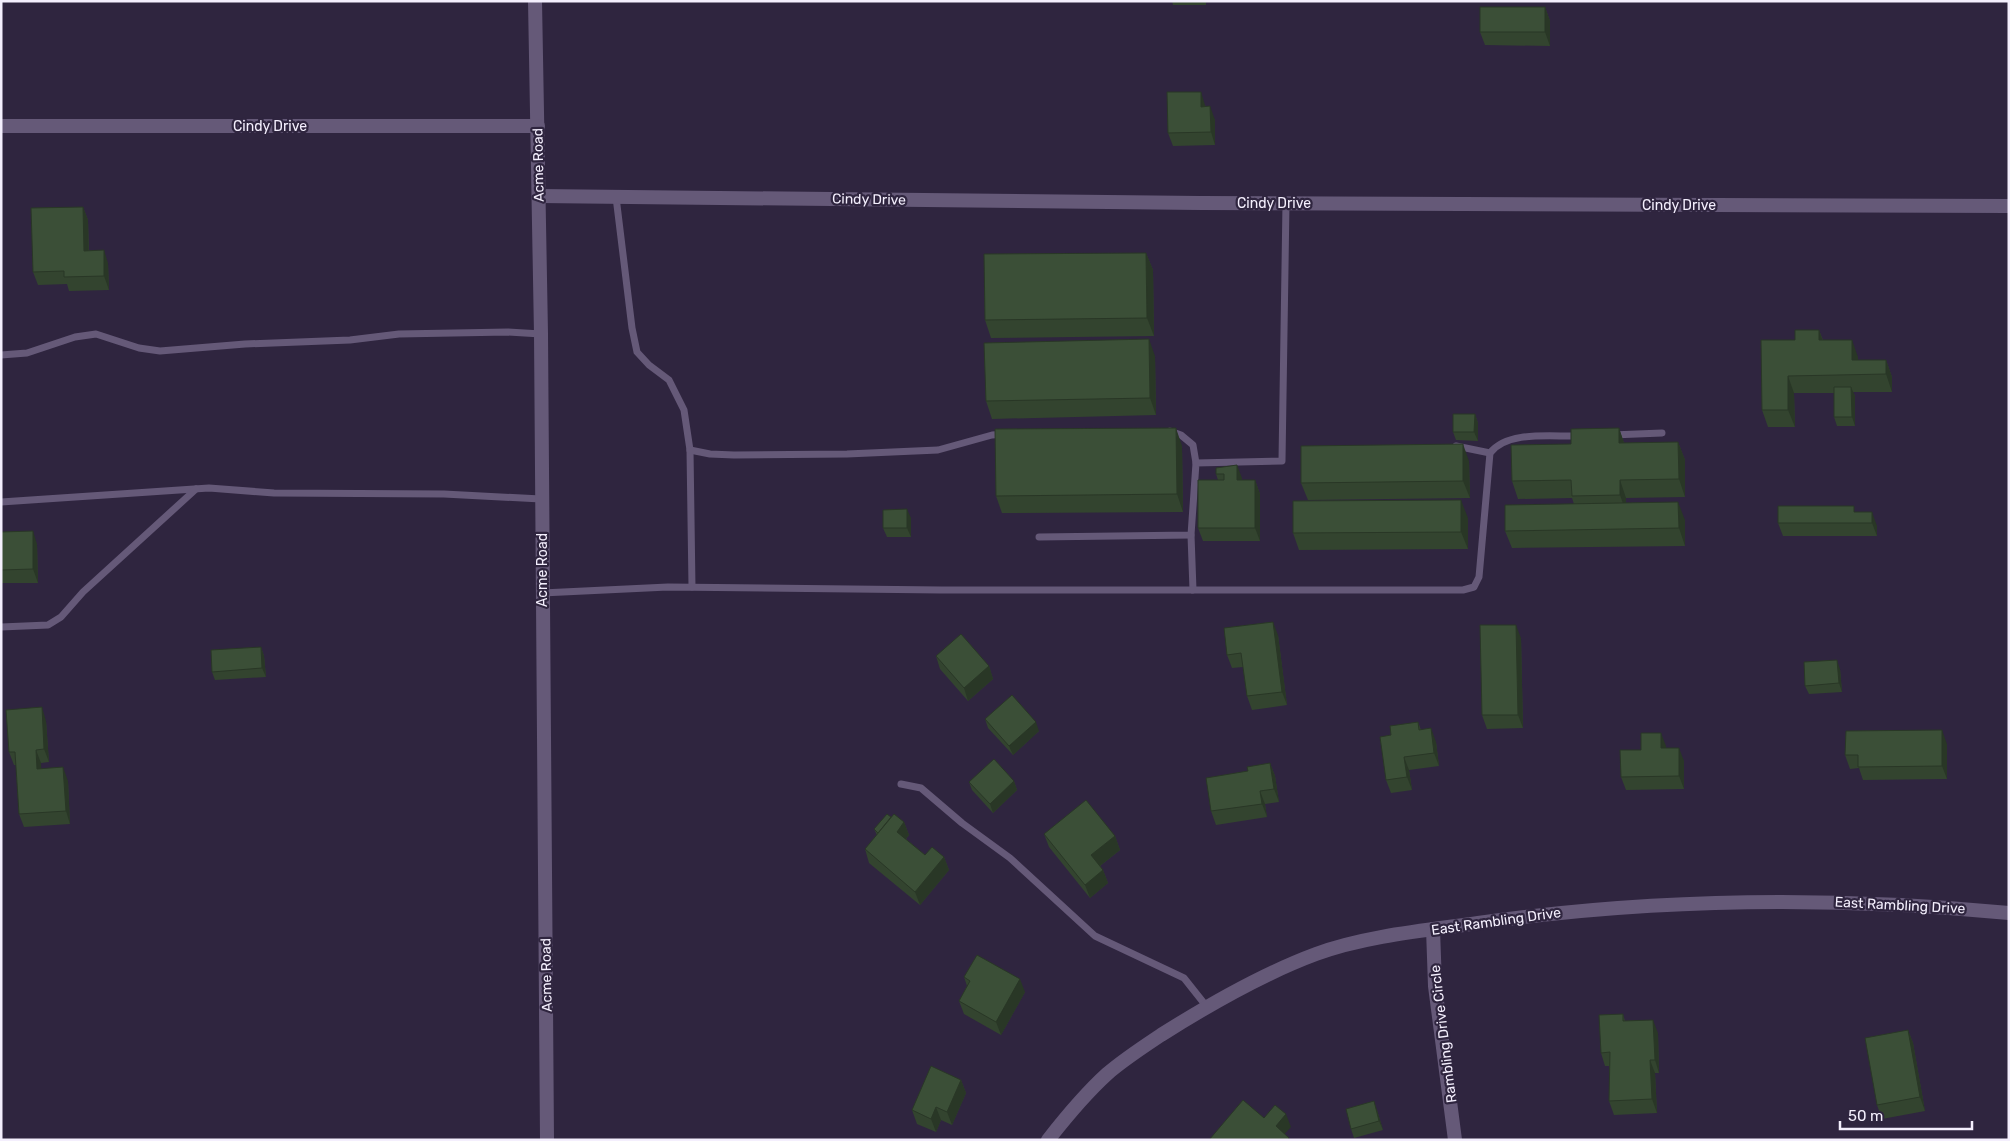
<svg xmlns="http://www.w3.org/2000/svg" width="2010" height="1141" font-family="Rubik,sans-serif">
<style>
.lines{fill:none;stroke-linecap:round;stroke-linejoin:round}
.service{stroke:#655978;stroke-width:7}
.minor{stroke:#655978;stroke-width:14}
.wall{fill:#33442f}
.shaded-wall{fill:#293726}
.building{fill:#3b4f37;stroke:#293726}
.labels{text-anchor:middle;stroke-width:4.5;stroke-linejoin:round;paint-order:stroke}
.street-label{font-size:14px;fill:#f4effd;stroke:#2f253f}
</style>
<rect width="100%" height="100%" fill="#2f253f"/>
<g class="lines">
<!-- service -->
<g class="service">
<path d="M616,197L632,328L637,352L649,365L669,380L684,410L690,450L692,587"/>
<path d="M1,355L27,353L75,337L96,334L139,348L160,351L245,344L350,340L399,334L508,332L541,334"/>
<path d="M1170,431L1181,435L1193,445L1196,463"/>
<path d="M1612,435L1662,433"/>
<path d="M1456,446L1490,453"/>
<path d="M690,450L710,454L734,455L847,454L938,450L992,435L1005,434"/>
<path d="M1,502L209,488L274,493L444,494L541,499"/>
<path d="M1191,535L1193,590"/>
<path d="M1039,537L1191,535L1196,463L1282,461L1286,203"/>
<path d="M542,593L668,587L941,590H1463L1474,587L1479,577L1490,453C1508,430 1552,437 1579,436"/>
<path d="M1,627L48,625L61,617L83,592L196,489"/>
<path d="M901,784L921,788L962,823L1010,858L1095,936L1184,978L1207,1007"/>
</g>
<!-- minor -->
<g class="minor">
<path d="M535,1L541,334L547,1140"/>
<path d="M1,126H538"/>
<path d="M539,196L1200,203L2009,206"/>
<path d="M1433,929L1435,986L1455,1140"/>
<path d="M1048,1140C1066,1117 1085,1094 1107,1074C1123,1060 1143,1047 1161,1035C1210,1004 1262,974 1316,954C1364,936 1428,930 1478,923C1655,898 1831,896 2009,913"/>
</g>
</g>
<!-- wall -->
<g class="wall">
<path d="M1172,1H1206V5H1173Z"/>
<path d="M1545,7L1550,21V46L1485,45L1480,32Z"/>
<path d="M1205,105L1206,107L1215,120V145L1173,146L1168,133Z"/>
<path d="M83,207L88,220L89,250L108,263L109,290L69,291L67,284L38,285L33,272Z"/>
<path d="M1146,253L1153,270L1154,336L991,338L985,320Z"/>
<path d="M1819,330L1823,340L1858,357V360H1886L1892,377V392H1853L1855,396V426H1837L1834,417V393H1794L1795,427H1768L1762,410L1795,340Z"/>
<path d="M1155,356L1156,415L992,419L986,401Z"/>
<path d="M1475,414L1478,423V441L1456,440L1453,432Z"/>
<path d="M1619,428L1624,443L1678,442L1685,460V497L1626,498V503L1685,520V546L1512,548L1505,531L1574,504L1572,498L1518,499L1512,481L1571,444Z"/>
<path d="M1182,446L1183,512L1002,513L996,496Z"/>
<path d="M1469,461L1470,498L1308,500L1301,483Z"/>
<path d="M1216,468L1242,478V480H1255L1260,494V541H1203L1198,528L1218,480L1216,474Z"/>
<path d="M1856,512L1877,526V536H1783L1778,523Z"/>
<path d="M911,518V537H887L883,528Z"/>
<path d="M1468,518V549L1299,550L1293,533Z"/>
<path d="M1,532L37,544L38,583H1Z"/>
<path d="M1278,635L1287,705L1252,710L1247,696L1243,667L1232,668L1227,655Z"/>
<path d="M1521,638L1523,728L1487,729L1482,715Z"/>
<path d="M261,647L264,656L266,677L215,680L212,672Z"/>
<path d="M936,656L989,666L993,679L968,701L940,669Z"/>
<path d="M1840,669L1842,692L1809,694L1805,686Z"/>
<path d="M985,719L1039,731L1013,755L988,728Z"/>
<path d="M46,721L49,762L41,763V769L68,781L70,824L24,827L19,814L16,765H14L9,752Z"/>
<path d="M1418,722L1421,730L1436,742L1439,766L1409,770L1412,790L1391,793L1386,780L1391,735Z"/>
<path d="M1947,744V779L1863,780L1859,768L1850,769L1845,755Z"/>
<path d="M1666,746V748L1684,761V789L1626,790L1621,777L1641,750Z"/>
<path d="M1270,763L1275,776L1279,802L1265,804L1267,817L1216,825L1211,811L1248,771Z"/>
<path d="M1014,781L1017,790L993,813L972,790L969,782Z"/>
<path d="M891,817L904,822L909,835L906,839L925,855L944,857L949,870L920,905L869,863L865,849L877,835L874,829Z"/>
<path d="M1044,834L1115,836L1120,850L1100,866L1103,870L1108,883L1090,898L1049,847Z"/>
<path d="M964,977L1025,992L1001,1035L964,1014L959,1001L967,986Z"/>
<path d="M1623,1014L1625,1021L1658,1033L1659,1073H1655L1657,1113L1614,1115L1609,1101V1066H1605L1601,1053Z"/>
<path d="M1908,1030L1913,1043L1925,1111L1882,1119L1877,1105Z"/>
<path d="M961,1080L966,1093L952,1125L941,1120L936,1132L917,1124L912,1110Z"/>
<path d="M1377,1110L1383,1130L1354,1138L1351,1129Z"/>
</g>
<!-- shaded-wall -->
<g class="shaded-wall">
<path d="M1545,7L1550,21V46L1545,32Z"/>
<path d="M1201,92L1205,105L1206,120L1201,107Z"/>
<path d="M1210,106L1215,120V145L1211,132Z"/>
<path d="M83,207L88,220L89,264L84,251Z"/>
<path d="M104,250L108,263L109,290L104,276Z"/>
<path d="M1146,253L1153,270L1154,336L1147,318Z"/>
<path d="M1819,330L1825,347L1819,340Z"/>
<path d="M1149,339L1155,356L1156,415L1150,398Z"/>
<path d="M1852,340L1858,357V375L1852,360Z"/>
<path d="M1886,360L1892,377V392L1886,374Z"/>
<path d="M1788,376L1794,393L1795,427L1788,410Z"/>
<path d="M1851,387L1855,396V426L1852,417Z"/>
<path d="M1475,414L1478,423V441L1474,432Z"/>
<path d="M1176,428L1182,446L1183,512L1177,494Z"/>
<path d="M1619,428L1625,446L1619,443Z"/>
<path d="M1678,442L1685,460V497L1679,479Z"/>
<path d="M1463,444L1469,461L1470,498L1463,481Z"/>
<path d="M1237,465L1242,478V494L1237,480Z"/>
<path d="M1255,480L1260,494V541L1255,528Z"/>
<path d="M1620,480L1626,498V512L1620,495Z"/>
<path d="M1461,500L1468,518V549L1461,532Z"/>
<path d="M1678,502L1685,520V546L1679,528Z"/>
<path d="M907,509L911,518V537L907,528Z"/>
<path d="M1872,512L1877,526V536L1872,523Z"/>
<path d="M33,531L37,544L38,583L33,569Z"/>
<path d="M1273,622L1278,635L1287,705L1282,692Z"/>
<path d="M1516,625L1521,638L1523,728L1518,715Z"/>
<path d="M261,647L264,656L266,677L262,668Z"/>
<path d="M1837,660L1840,669L1842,692L1839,683Z"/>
<path d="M989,666L993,679L968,701L964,688Z"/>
<path d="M42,707L46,721L49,762L44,749Z"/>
<path d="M1036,722L1039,731L1013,755L1009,746Z"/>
<path d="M1431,728L1436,742L1439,766L1434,753Z"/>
<path d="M1942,730L1947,744V779L1942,766Z"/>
<path d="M1661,733L1666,746V762L1661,748Z"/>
<path d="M1679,748L1684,761V789L1679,776Z"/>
<path d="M36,750L41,763L42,782L37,769Z"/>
<path d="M1404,757L1409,770L1412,790L1407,777Z"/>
<path d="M1270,763L1275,776L1279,802L1274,789Z"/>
<path d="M63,767L68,781L70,824L66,811Z"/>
<path d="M1014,781L1017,790L993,813L990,804Z"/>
<path d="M1260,791L1265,804L1267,817L1262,804Z"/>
<path d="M904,822L909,835L901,845L897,832Z"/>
<path d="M1115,836L1120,850L1096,869L1091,855Z"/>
<path d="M944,857L949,870L920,905L915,892Z"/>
<path d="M1103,870L1108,883L1090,898L1085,885Z"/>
<path d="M1020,979L1025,992L1001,1035L996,1022Z"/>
<path d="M1653,1020L1658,1033L1659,1073L1655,1060Z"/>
<path d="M1908,1030L1913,1043L1925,1111L1920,1097Z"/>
<path d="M1650,1060L1655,1073L1657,1113L1652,1099Z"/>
<path d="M961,1080L966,1093L952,1125L947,1112Z"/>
<path d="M1374,1101L1377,1110L1383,1130L1379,1121Z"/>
<path d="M936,1107L941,1120L936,1132L931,1119Z"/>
<path d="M1286,1114L1291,1127L1280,1139L1276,1126Z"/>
</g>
<!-- building -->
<g class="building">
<rect x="1480" y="7" width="65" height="25"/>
<path d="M1167,92H1201V107L1210,106L1211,132L1168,133Z"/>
<path d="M83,207L84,251L104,250V276L64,277V271L33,272L31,208Z"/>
<path d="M1146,253L1147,318L985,320L984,254Z"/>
<path d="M1795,330H1819V340H1852V360H1886V374L1788,376V410H1762L1761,340H1795Z"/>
<path d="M1149,339L1150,398L986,401L984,343Z"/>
<path d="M1834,387H1851L1852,417H1834Z"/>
<path d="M1453,414H1475L1474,432H1453Z"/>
<path d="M1176,428L1177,494L996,496L995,429Z"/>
<path d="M1619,428V443L1678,442L1679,479L1620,480V495L1572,496L1571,480L1512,481L1511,445L1571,444V429Z"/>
<path d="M1463,444V481L1301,483V446Z"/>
<path d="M1237,465V480H1255V528H1198V480H1224V474H1216V468Z"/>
<path d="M1461,500V532L1293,533V501Z"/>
<path d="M1678,502L1679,528L1505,531V505Z"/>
<path d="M1778,506H1854V512H1872V523H1778Z"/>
<path d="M907,509V528H883V510Z"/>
<path d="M33,531V569L1,570V532Z"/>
<path d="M1273,622L1282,692L1247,696L1241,653L1227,655L1224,628Z"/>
<path d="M1480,625H1516L1518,715H1482Z"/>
<path d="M961,634L989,666L964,688L936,656Z"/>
<path d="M261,647L262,668L212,672L211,650Z"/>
<path d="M1837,660L1839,683L1805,686L1804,662Z"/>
<path d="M1012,695L1036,722L1009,746L985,719Z"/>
<path d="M42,707L44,749L36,750L37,769L63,767L66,811L19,814L15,752H9L6,710Z"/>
<path d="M1418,722L1419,730L1431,728L1434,753L1404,757L1407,777L1386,780L1380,737L1391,735L1390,726Z"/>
<path d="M1942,730V766L1858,767V755H1845L1846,731Z"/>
<path d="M1641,733H1661V748H1679V776L1621,777L1620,750H1641Z"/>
<path d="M994,759L1014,781L990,804L969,782Z"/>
<path d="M1270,763L1274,789L1260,791L1262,804L1211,811L1206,778L1248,771L1247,767Z"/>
<path d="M1086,800L1115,836L1091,855L1103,870L1085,885L1044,834Z"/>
<path d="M887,814L891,817L878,833L874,829Z"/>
<path d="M894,814L904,822L897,832L925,855L932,847L944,857L915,892L865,849Z"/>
<path d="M977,955L1020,979L996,1022L959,1001L970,981L964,977Z"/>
<path d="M1623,1014V1021L1653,1020L1655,1060H1650L1652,1099L1609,1101L1610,1052L1601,1053L1599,1015Z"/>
<path d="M1908,1030L1920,1097L1877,1105L1865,1038Z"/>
<path d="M931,1066L961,1080L947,1112L936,1107L931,1119L912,1110Z"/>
<path d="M1243,1100L1264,1118L1275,1105L1286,1114L1276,1126L1289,1138L1287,1140H1209Z"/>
<path d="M1374,1101L1379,1121L1351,1129L1346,1109Z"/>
</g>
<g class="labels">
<!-- street labels -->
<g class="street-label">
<text x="270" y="131">Cindy Drive</text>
<text transform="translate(538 165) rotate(-91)" y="5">Acme Road</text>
<text transform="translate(869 199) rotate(1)" y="5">Cindy Drive</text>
<text x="1274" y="208">Cindy Drive</text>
<text x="1679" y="210">Cindy Drive</text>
<text transform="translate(542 570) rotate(-90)" y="5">Acme Road</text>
<text transform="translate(1900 905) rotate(3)" y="5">East Rambling Drive</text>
<text transform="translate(1496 921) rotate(-8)" y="5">East Rambling Drive</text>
<text transform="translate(546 975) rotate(-91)" y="5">Acme Road</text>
<text transform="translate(1443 1034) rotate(-97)" y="5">Rambling Drive Circle</text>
</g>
</g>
<!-- border -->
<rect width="2010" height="1141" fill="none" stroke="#f4effd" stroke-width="5"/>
<!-- scale -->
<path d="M1840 1121v8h132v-8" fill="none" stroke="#f4effd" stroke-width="2.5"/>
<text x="1848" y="1121" font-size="15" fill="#f4effd" stroke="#2f253f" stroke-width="4" paint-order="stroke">50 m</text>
</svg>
